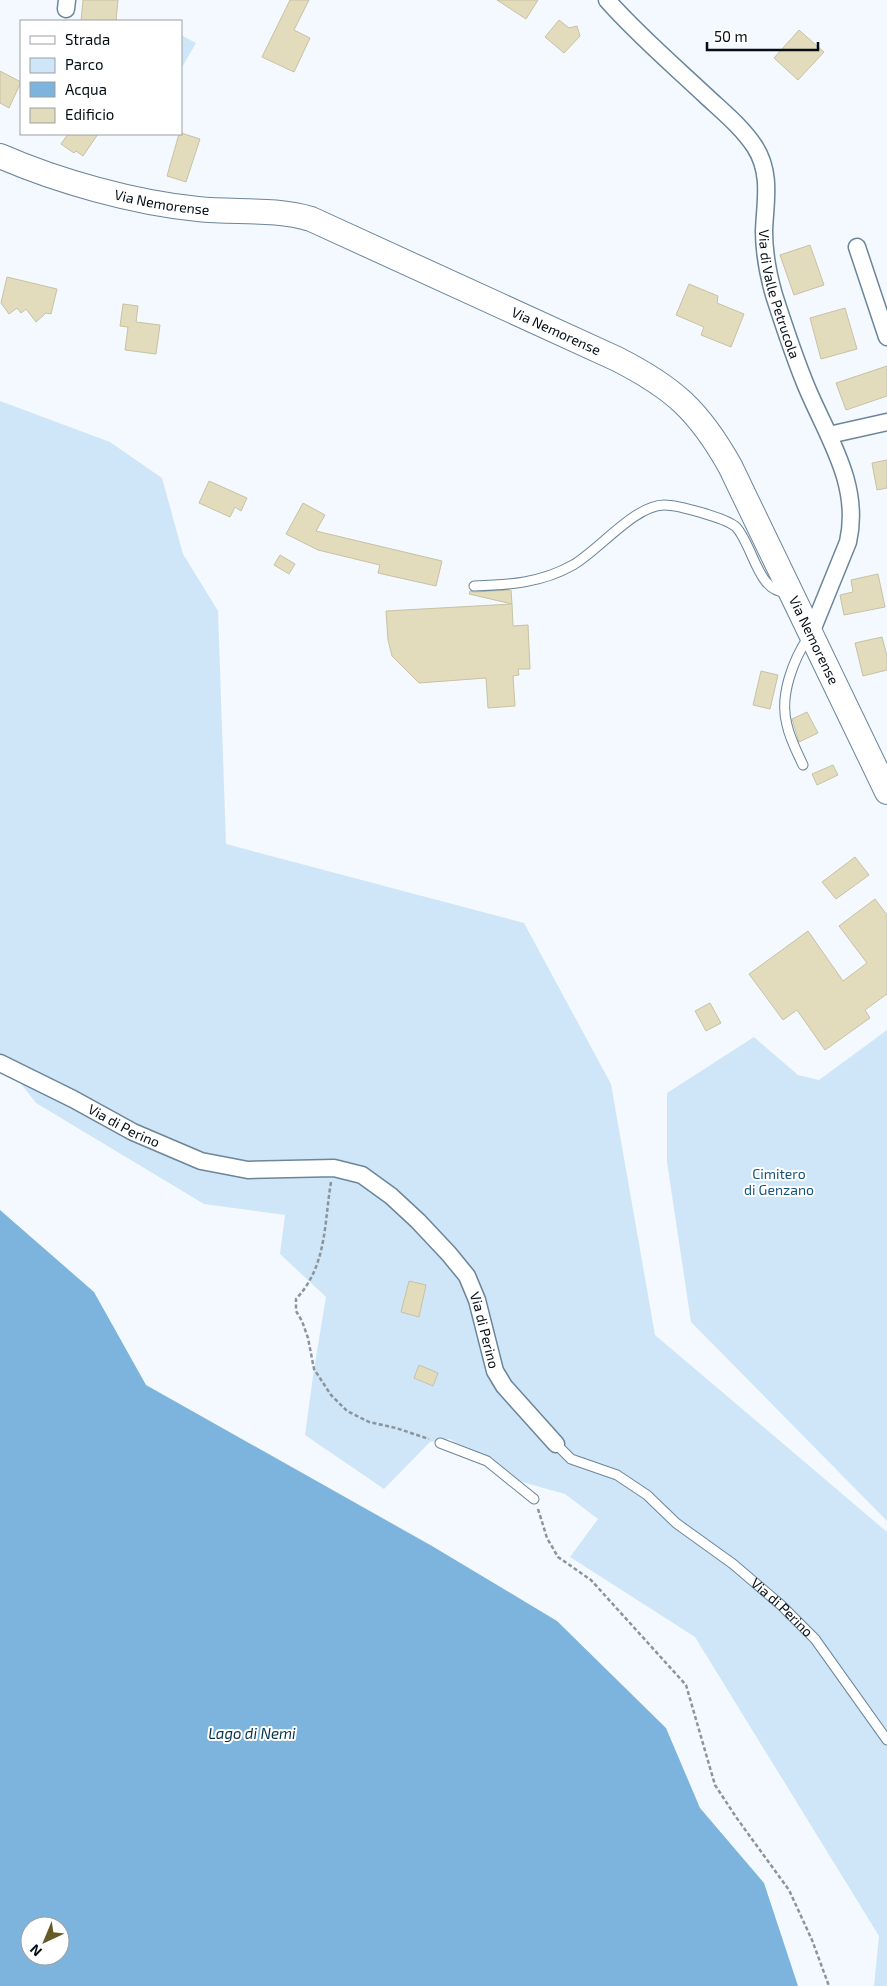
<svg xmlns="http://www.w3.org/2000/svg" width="887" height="1986" font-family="'Exo 2',sans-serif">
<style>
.green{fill:#cfe6f9}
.water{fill:#7db4dd;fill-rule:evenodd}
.building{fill:#e2dcbc;stroke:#c7c2a3}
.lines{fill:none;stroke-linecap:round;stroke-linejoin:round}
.lane-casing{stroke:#6b8599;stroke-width:11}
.street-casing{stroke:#6b8599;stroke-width:19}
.secondary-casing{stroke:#6b8599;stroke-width:26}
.path{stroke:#8c949a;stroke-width:2.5;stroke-dasharray:4 2.5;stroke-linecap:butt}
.lane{stroke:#fff;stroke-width:9}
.street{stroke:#fff;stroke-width:16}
.secondary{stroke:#fff;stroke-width:24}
.labels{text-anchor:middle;stroke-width:4;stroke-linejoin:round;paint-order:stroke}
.street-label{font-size:14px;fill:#050e15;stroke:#fff}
.park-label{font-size:14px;fill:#14557d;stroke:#fff}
.water-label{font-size:15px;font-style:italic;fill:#05334e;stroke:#fff}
</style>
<rect width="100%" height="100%" fill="#f3f9fe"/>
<!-- green -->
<g class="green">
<path d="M181,35L196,43L181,69Z"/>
<path d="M0,401L110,442L162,478L183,554L218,611L226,844L524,923L611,1084L655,1335L887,1532V1986H874L879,1936L695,1637L570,1557L598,1519L565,1494L504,1477L450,1439L430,1442L384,1489L305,1435L314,1369L326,1297L280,1254L285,1215L204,1204L36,1103L0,1057Z"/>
<path d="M887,1030V1521L691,1322L667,1162V1093L754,1037L798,1075L819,1080Z"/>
</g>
<!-- water -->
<path class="water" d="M0,1210L94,1292L146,1385L432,1546L557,1621L666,1728L700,1808L764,1883L798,1986H0ZM30,1926H60V1956H30Z"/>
<!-- building -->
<g class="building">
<path d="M83,0H118L116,21H81Z"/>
<path d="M290,0H309L294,30L310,38L294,72L262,57Z"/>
<path d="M497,0H538L526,19Z"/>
<path d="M559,20L569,28L577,26L580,36L564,53L545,37Z"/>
<path d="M799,30L824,52L798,80L774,58Z"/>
<path d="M0,71L21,82L9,108L0,103Z"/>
<path d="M181,133L200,139L186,182L167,176L179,134Z"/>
<path d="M68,134H98L83,156L76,151L74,153L61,144Z"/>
<path d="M810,245L824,285L794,295L780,255Z"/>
<path d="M7,277L57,289L51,314L46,313L36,322L26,309L21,313L17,308L9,314L1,303Z"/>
<path d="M689,284L718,296L717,303L744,314L731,347L701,335L704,327L676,315Z"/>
<path d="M123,304L138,306L136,322L160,325L156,354L125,350L128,327L120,326Z"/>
<path d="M845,308L857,349L821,359L810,318Z"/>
<path d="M887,366V396L846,410L836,383Z"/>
<path d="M887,460V488L877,490L872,463Z"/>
<path d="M209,481L247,498L241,511L235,507L230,517L199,503Z"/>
<path d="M303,503L325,515L316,531L442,561L436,586L378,573L380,565L318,550L286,534Z"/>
<path d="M280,555L295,564L289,574L274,565Z"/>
<path d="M878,574L885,607L844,615L840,595L853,592L851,580Z"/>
<path d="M511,590L512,604L469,594L470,591L474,592Z"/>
<path d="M512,604L513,626L528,625L530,669H518L519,675L513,676L515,706L488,708L486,678L419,683L392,656L388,640L386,611Z"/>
<path d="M882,637L887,656V670L863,676L855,643Z"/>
<path d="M761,671L778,675L770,709L753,705Z"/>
<path d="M807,712L818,733L799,742L792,719Z"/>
<path d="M833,765L838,775L817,785L812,774Z"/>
<path d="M855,857L869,875L836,899L822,882Z"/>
<path d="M875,899L887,915V994L865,1010L870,1018L825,1050L797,1010L783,1020L749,974L808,931L843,981L867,963L839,926Z"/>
<path d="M710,1003L721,1023L706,1031L695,1011Z"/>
<path d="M409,1281L426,1285L419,1317L401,1312Z"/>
<path d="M419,1365L438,1373L433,1386L414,1378Z"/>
</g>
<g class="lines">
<!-- lane casing -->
<g class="lane-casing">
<g id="lane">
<path d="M474,586C509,585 541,583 573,565C599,550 635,505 664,505C678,505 726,518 736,527C753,545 758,594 787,592"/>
<path d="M803,765C797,752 790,739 787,725C779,696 793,660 809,636"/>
<path d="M440,1443L487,1461L534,1499"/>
<path id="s1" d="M556,1444L571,1459L617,1475L647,1495L676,1523L733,1564L781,1605L815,1639L887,1740"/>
</g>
</g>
<!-- street casing -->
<g class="street-casing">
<g id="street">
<path id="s2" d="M607,0C637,34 672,64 705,95C722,111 742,127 755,147C772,174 765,202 764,231C764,253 768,274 774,295C784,326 794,357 807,388C828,438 861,485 848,542L811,633"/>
<path d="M66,9L67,0"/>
<path d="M857,247L887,337"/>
<path d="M829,435L887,422"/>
<path id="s3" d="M0,1063L73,1099L133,1132L201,1161L248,1170L334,1168L362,1175L391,1196L418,1221L449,1254L467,1276L477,1300L495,1371L504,1386L556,1444"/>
</g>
</g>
<!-- secondary casing -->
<g class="secondary-casing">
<g id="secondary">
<path id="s4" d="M0,156C57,181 135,203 198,209C235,213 275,208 311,219L617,359C674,388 699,411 730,466L887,792"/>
</g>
</g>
<!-- path -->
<g class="path">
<path d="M331,1182C324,1224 327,1266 296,1299V1311L302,1321L308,1338L314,1369L331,1395L347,1411L369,1422L396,1428L429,1439"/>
<path d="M538,1509L547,1538L558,1557L591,1580L686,1685L715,1785L736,1817L789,1890L812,1940L829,1986"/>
</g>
<!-- lane -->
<use href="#lane" class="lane"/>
<!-- street -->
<use href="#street" class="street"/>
<!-- secondary -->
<use href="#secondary" class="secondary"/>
</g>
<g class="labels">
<!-- street labels -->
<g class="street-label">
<text dy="5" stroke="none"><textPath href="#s4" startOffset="169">Via Nemorense</textPath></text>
<text dy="5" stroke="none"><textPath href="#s2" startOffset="360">Via di Valle Petrucola</textPath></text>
<text dy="5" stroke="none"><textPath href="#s4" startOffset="589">Via Nemorense</textPath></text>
<text dy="5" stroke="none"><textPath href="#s4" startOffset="1008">Via Nemorense</textPath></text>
<text dy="5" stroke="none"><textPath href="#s3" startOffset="139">Via di Perino</textPath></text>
<text dy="5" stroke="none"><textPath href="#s3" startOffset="590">Via di Perino</textPath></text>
<text dy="5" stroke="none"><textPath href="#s1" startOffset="282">Via di Perino</textPath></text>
</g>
<!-- park labels -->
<g class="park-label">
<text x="779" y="1179">Cimitero<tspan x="779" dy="16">di Genzano</tspan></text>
</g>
<!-- water labels -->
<g class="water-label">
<text x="252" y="1739">Lago di Nemi</text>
</g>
</g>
<!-- legend -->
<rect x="20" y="20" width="162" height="115" fill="#ffffff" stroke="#9b9fa1"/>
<rect x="30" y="36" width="25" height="8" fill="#ffffff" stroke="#9b9fa1"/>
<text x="65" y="45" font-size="15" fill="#050e15">Strada</text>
<rect x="30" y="58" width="25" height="15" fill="#cfe6f9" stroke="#9b9fa1"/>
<text x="65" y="70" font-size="15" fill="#050e15">Parco</text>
<rect x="30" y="82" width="25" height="15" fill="#7db4dd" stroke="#9b9fa1"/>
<text x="65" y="95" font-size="15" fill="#050e15">Acqua</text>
<rect x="30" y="108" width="25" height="15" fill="#e2dcbc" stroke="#9b9fa1"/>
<text x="65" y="120" font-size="15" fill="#050e15">Edificio</text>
<!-- north arrow -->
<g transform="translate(45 1941) rotate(224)"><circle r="24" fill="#ffffff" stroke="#9b9fa1"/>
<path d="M0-4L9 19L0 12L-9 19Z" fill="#645b27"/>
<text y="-8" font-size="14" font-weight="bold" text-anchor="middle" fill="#050e15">N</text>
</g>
<!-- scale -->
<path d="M707 42v8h111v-8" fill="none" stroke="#050e15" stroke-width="2.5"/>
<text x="714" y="42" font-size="15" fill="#050e15" stroke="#ffffff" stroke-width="4" paint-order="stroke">50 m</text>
</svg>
